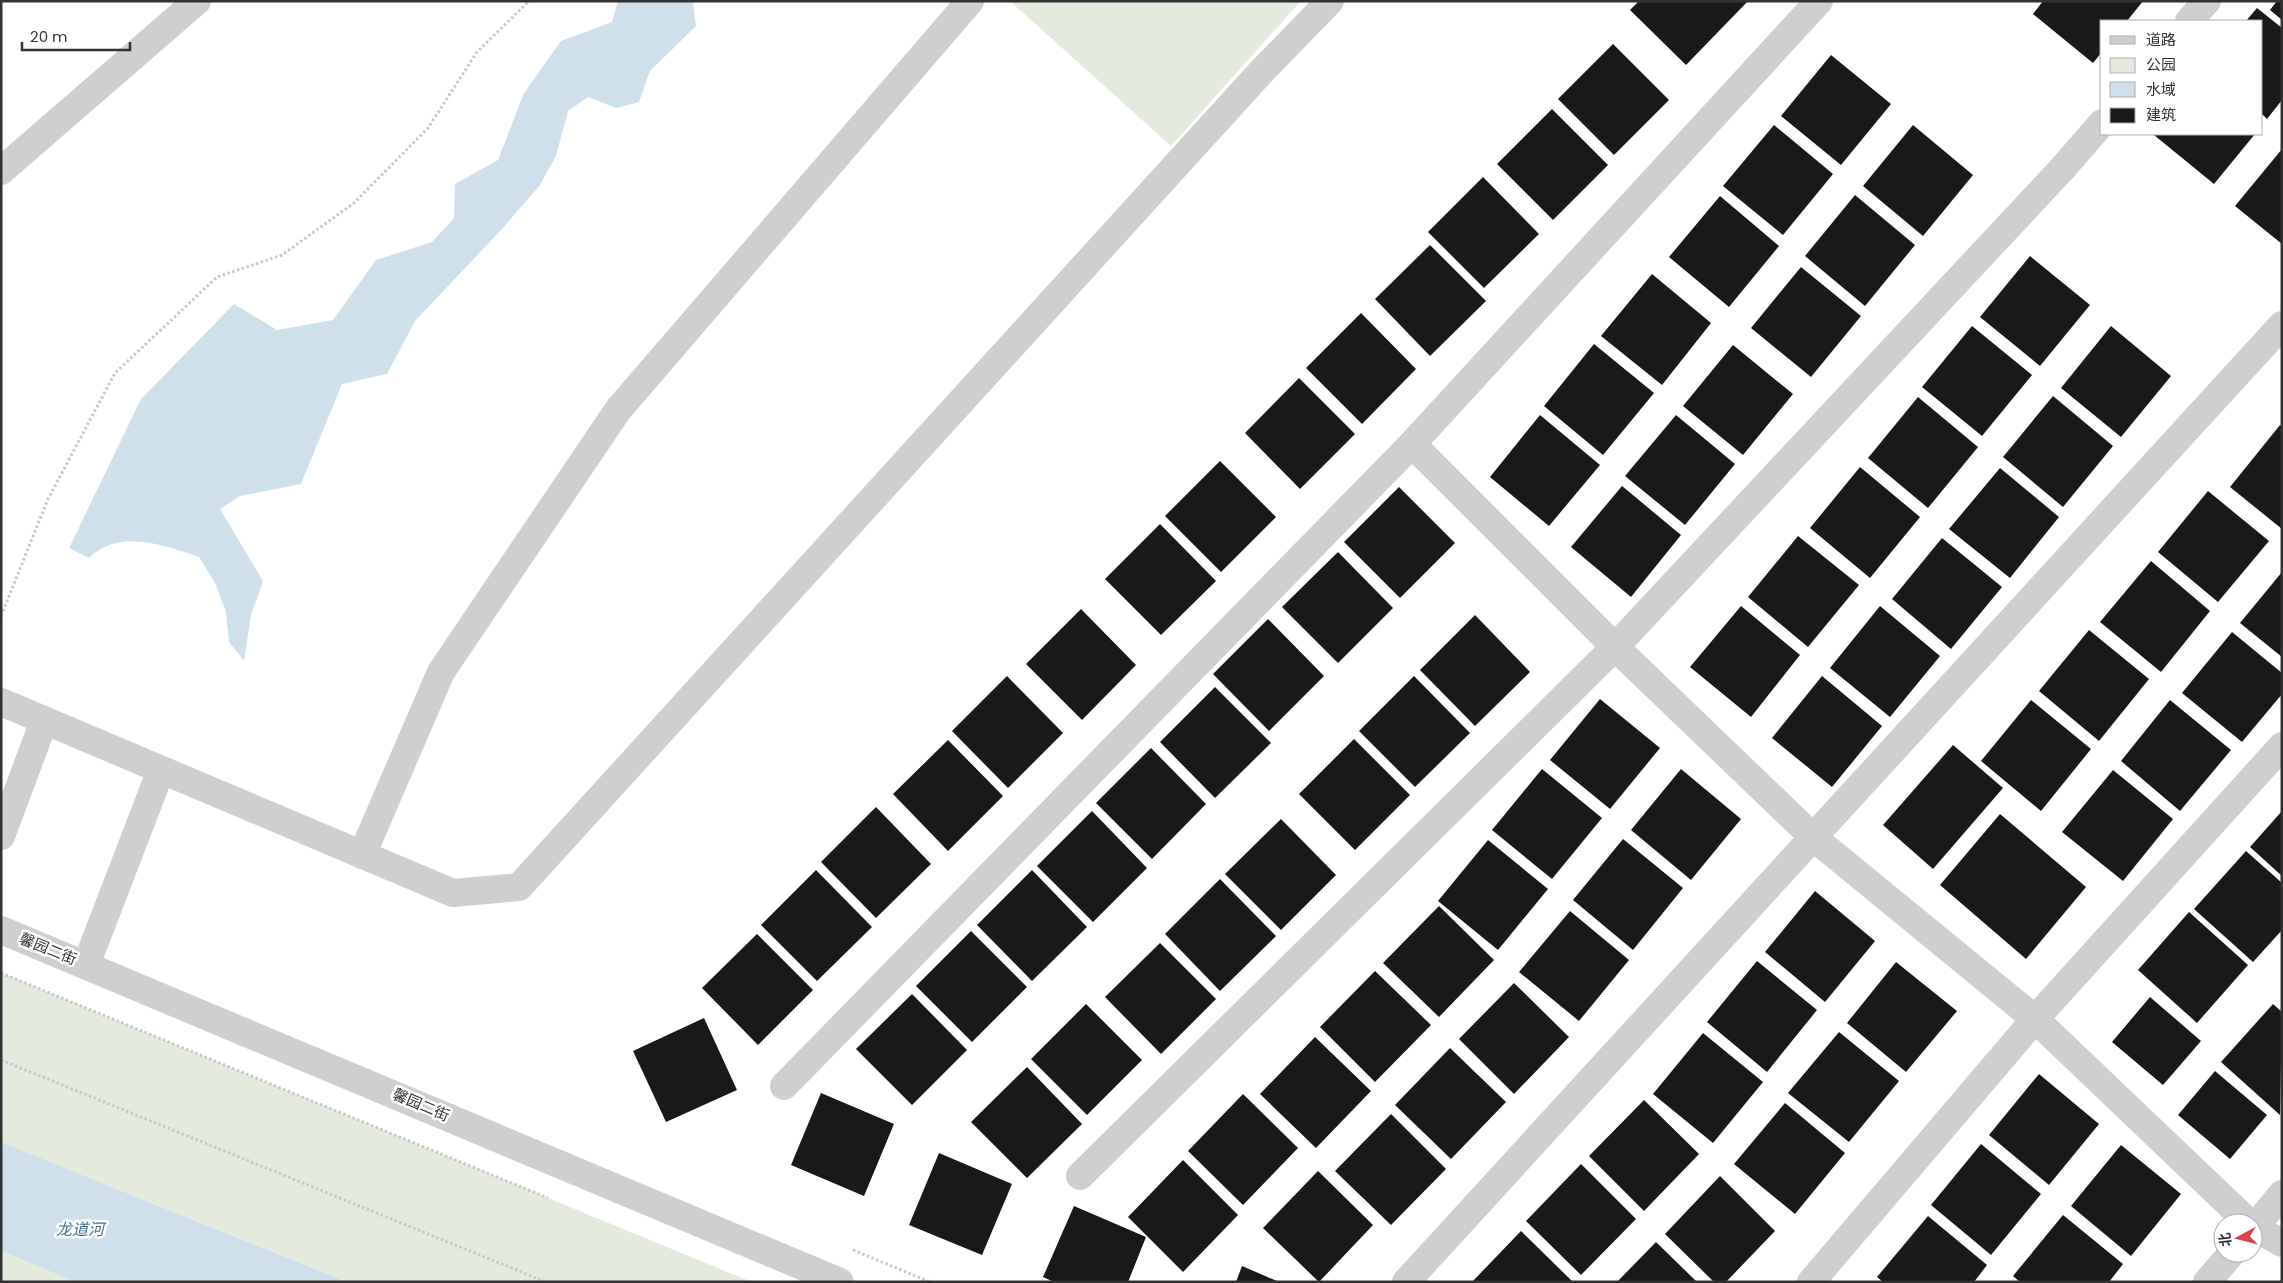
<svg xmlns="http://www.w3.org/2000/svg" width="2283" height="1283" font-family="Poppins,'Noto Sans SC',sans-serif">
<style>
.green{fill:#e4eade}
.water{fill:#cfe0eb}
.building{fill:#191919}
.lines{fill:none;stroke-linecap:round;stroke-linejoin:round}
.path{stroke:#c9c9c9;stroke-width:3;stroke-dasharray:2.5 2.5;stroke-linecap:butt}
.minor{stroke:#cfcfcf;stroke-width:28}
.labels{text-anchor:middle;stroke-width:5;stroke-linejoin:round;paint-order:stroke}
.street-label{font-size:15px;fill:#323232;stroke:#fff}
.water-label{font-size:16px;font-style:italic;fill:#44708f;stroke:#fff}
</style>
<rect width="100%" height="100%" fill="#fff"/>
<!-- green -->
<g class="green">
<path d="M1010,1H1301L1171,146Z"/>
<path d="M1,973L752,1282H347L1,1142Z"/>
<path d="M1,1251L75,1282H1Z"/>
</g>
<!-- water -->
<g class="water">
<path d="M618,1H693L696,26L650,71L639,102L616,108L588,97L568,111L556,156L540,185L502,229L415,321L387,374L342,384L301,484L240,496L220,509L263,581L251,615L244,661L229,642L226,612L215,583L199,557C164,545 119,528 89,558L69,548L141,399L234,304L277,330L333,320L376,260L432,242L454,218L455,184L498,160L524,93L561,41L612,22Z"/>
<path d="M1,1142L347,1282H75L1,1251Z"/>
</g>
<!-- building -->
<g class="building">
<path d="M1639,1H1748L1686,65L1630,10Z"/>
<path d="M2043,1H2143L2127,21H2102V52L2093,63L2033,14Z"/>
<path d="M2277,1H2282V20L2270,10Z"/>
<path d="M2257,8L2282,28V100L2267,119L2262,114V21H2246Z"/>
<path d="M1613,44L1669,100L1614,155L1558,99Z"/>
<path d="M1831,55L1891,104L1841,165L1781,116Z"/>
<path d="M1552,109L1608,165L1553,220L1497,164Z"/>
<path d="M1774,125L1833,174L1783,235L1723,186Z"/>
<path d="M1913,125L1973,175L1923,236L1863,186Z"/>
<path d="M2155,134H2255L2214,184L2154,135Z"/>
<path d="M2282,149V244L2235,206Z"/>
<path d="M1483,177L1539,234L1484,288L1428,232Z"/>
<path d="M1855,195L1915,245L1865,306L1805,256Z"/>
<path d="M1720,196L1779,246L1729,307L1669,257Z"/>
<path d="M1430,245L1486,301L1430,356L1375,299Z"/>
<path d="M2030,256L2090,305L2040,366L1980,317Z"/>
<path d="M1801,267L1861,316L1811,377L1751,328Z"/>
<path d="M1652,274L1711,323L1662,385L1601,336Z"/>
<path d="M1361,313L1416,369L1362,424L1306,368Z"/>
<path d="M1972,326L2032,375L1982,436L1922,387Z"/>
<path d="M2111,326L2171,376L2121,437L2061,388Z"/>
<path d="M1594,344L1654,393L1603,455L1544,406Z"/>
<path d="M1733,345L1793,394L1743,455L1683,406Z"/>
<path d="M1299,378L1355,434L1300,489L1245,433Z"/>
<path d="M2053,396L2113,446L2063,507L2003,457Z"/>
<path d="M1918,397L1978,447L1928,508L1868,458Z"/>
<path d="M1540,415L1600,465L1549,526L1490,477Z"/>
<path d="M1676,415L1735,464L1685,525L1625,476Z"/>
<path d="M2280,425L2282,427V529L2230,487Z"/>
<path d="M1220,461L1276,517L1221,572L1165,516Z"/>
<path d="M1860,467L1920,517L1870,578L1810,528Z"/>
<path d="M2000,468L2059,517L2010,578L1949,529Z"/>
<path d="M1622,486L1681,535L1631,597L1571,547Z"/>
<path d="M1399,487L1455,543L1400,598L1344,542Z"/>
<path d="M2208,491L2269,541L2218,602L2158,552Z"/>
<path d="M1160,524L1216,581L1161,635L1105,579Z"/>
<path d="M1798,536L1859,585L1808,647L1748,597Z"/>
<path d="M1942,538L2002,587L1951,649L1892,599Z"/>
<path d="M1338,552L1393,608L1338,663L1282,607Z"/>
<path d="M2151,561L2210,611L2161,672L2100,622Z"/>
<path d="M2282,572V657L2240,623Z"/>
<path d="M1741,606L1800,655L1751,717L1690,667Z"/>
<path d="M1880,606L1940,656L1890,717L1830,668Z"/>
<path d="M1081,609L1136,665L1082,720L1026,664Z"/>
<path d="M1475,615L1530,672L1475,726L1420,670Z"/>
<path d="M1268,619L1324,676L1269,731L1213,674Z"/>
<path d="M2089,630L2149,679L2099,741L2039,691Z"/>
<path d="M2232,632L2282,673V694L2242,742L2182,693Z"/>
<path d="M1007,676L1063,733L1008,788L952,731Z"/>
<path d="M1414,676L1470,733L1415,787L1359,731Z"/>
<path d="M1822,676L1882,726L1832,787L1772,738Z"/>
<path d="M1215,687L1271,743L1215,798L1160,742Z"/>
<path d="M1600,699L1660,748L1610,809L1550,760Z"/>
<path d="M2031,700L2091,749L2041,811L1981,761Z"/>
<path d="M2170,700L2231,750L2180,811L2121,761Z"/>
<path d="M1354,739L1410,795L1355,850L1299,794Z"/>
<path d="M948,740L1003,796L948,851L893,794Z"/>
<path d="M1953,745L2003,788L1933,869L1883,825Z"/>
<path d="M1151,748L1206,804L1152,859L1096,803Z"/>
<path d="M1542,769L1602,818L1552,879L1492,830Z"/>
<path d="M1681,769L1741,819L1691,880L1631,830Z"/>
<path d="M2113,770L2173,819L2123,881L2062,832Z"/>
<path d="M876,807L931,864L876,918L821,862Z"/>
<path d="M1092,811L1147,868L1093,922L1037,866Z"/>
<path d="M2282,811V876L2250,847Z"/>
<path d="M2000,814L2086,887L2026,959L1940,885Z"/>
<path d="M1281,819L1336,875L1281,930L1225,874Z"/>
<path d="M1623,839L1683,888L1633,950L1573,900Z"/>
<path d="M1488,840L1548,889L1498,950L1438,901Z"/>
<path d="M2246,851L2282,883V930L2253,962L2194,909Z"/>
<path d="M816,870L872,927L817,981L761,925Z"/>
<path d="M1032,870L1087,927L1032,981L977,925Z"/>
<path d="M1220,879L1276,936L1220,991L1165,934Z"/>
<path d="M1815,891L1875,941L1825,1002L1765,952Z"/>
<path d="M1439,906L1494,960L1439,1017L1383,963Z"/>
<path d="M1570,911L1629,960L1579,1021L1519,972Z"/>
<path d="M2189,912L2248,965L2197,1023L2138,970Z"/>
<path d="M971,931L1027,987L972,1042L916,986Z"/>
<path d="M757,934L813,990L758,1045L702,988Z"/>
<path d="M1160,943L1216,999L1161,1054L1105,997Z"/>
<path d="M1757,961L1817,1010L1767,1072L1707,1022Z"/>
<path d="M1896,962L1957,1011L1906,1072L1847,1023Z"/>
<path d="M1375,971L1431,1025L1375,1082L1320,1027Z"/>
<path d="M1514,983L1569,1037L1514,1094L1459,1039Z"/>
<path d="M912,994L967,1050L912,1105L856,1049Z"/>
<path d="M2150,997L2201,1041L2163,1085L2112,1042Z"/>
<path d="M1086,1004L1142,1060L1087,1115L1031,1059Z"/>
<path d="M2273,1004L2282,1012L2280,1115L2221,1062Z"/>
<path d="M704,1018L737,1090L666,1122L633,1051Z"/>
<path d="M1839,1032L1899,1081L1849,1142L1788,1093Z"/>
<path d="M1703,1033L1763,1082L1713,1143L1653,1094Z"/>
<path d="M1315,1037L1371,1091L1316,1148L1260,1094Z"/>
<path d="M1450,1048L1506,1102L1451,1159L1395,1105Z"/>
<path d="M1027,1067L1082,1124L1027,1178L971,1122Z"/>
<path d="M2215,1071L2267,1115L2230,1159L2178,1115Z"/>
<path d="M2039,1074L2099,1124L2049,1185L1989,1135Z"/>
<path d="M821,1093L894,1124L864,1196L791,1165Z"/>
<path d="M1243,1094L1298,1148L1243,1205L1188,1151Z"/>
<path d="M1644,1100L1699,1154L1644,1211L1589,1156Z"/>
<path d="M1785,1103L1845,1153L1795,1214L1734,1164Z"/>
<path d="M1391,1114L1446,1169L1391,1225L1335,1171Z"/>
<path d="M1981,1144L2041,1194L1991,1255L1931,1205Z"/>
<path d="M2121,1145L2181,1194L2131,1256L2071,1206Z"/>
<path d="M939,1153L1012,1184L982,1255L909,1225Z"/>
<path d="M1183,1160L1238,1215L1183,1272L1128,1217Z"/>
<path d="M1581,1164L1636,1219L1581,1275L1526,1221Z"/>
<path d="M1318,1171L1373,1225L1319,1282L1263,1228Z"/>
<path d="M1720,1176L1775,1231L1726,1282H1714L1665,1234Z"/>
<path d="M1074,1206L1146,1237L1128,1282H1054L1043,1277Z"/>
<path d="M2063,1215L2123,1264L2109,1282H2020L2013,1276Z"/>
<path d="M1928,1216L1987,1265L1974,1282H1883L1877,1277Z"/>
<path d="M1521,1231L1573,1282H1472Z"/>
<path d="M1656,1242L1697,1282H1617Z"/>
<path d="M1242,1266L1279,1282H1236Z"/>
</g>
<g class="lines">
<!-- path -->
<g class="path">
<path d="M1,616L48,499L115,373L217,277L282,255L354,203L428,128L477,52L529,1"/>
<path d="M1,973L548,1198"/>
<path d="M1,1060L546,1282"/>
<path d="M853,1250L930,1282"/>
</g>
<!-- minor -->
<g class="minor">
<path d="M2189,21L2207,1"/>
<path d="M1,171L197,1"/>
<path d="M1412,444L1615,647L1814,838L2035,1019L2249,1223"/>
<path d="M1,702L453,893L519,887L1261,72L1330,1"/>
<path d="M1,836L44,721"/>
<path d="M362,855L441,672L618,410L970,1"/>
<path d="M1,930L840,1282"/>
<path d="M86,965L161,770"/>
<path d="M784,1086L1412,444L1819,1"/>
<path d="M1080,1176L1615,647L2062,169L2102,123"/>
<path d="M2253,1227L2282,1243"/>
<path d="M2253,1229L2282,1194"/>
<path d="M1406,1282L2282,325"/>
<path d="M1811,1282L2035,1019L2282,746"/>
<path d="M2207,1282L2232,1253"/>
</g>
</g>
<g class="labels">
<!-- street labels -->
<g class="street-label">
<text transform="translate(48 949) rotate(22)" y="5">馨园二街</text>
<text transform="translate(421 1105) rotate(23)" y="5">馨园二街</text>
</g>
<!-- water labels -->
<g class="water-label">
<text x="80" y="1235">龙道河</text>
</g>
</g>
<!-- border -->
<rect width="2283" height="1283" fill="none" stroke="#323232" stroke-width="5"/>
<!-- legend -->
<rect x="2100" y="20" width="162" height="115" fill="#ffffff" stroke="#adadad"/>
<rect x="2110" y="36" width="25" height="8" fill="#cfcfcf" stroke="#adadad"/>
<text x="2146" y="45" font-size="15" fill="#323232">道路</text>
<rect x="2110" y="58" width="25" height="15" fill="#e4eade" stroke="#adadad"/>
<text x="2146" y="70" font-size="15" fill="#323232">公园</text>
<rect x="2110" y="82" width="25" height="15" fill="#cfe0eb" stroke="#adadad"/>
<text x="2146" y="95" font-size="15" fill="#323232">水域</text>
<rect x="2110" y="108" width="25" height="15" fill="#191919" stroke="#adadad"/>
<text x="2146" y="120" font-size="15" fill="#323232">建筑</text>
<!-- north arrow -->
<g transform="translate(2238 1238) rotate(263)"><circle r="24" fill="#ffffff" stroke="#adadad"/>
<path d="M0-4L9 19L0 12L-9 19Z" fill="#da424a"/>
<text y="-8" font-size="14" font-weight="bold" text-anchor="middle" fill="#323232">北</text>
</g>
<!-- scale -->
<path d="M22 42v8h108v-8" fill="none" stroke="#323232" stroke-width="2.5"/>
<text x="30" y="42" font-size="15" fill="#323232" stroke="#ffffff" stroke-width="4" paint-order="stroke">20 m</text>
</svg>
